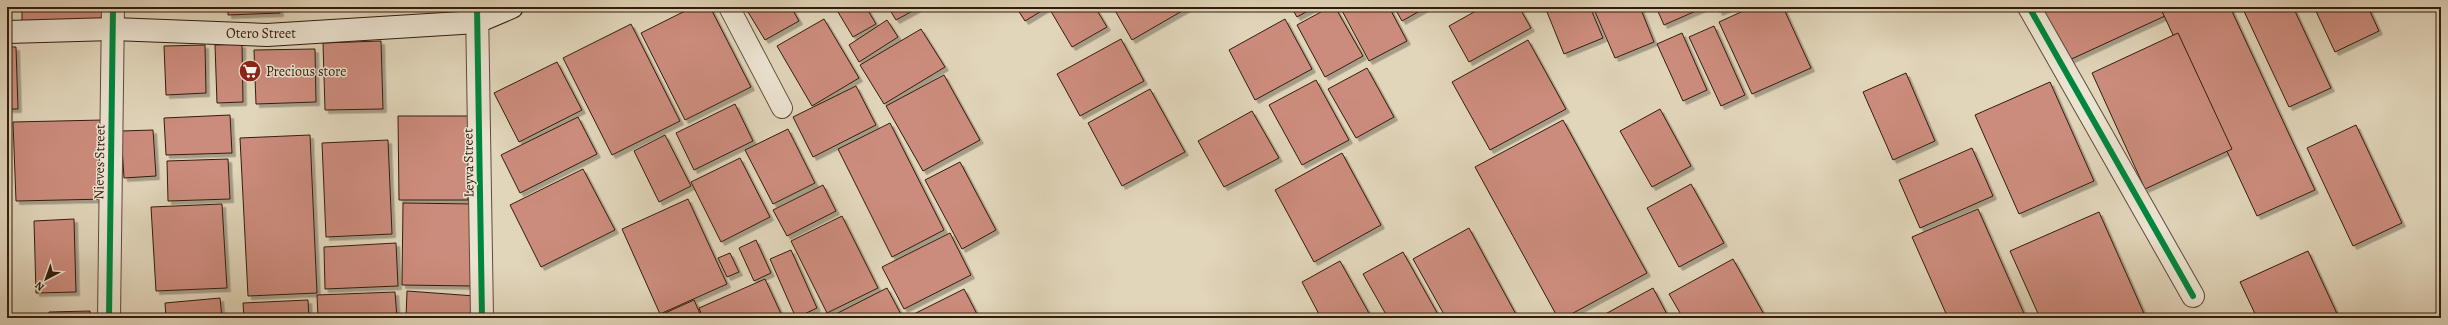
<svg xmlns="http://www.w3.org/2000/svg" width="2448" height="325" font-family="Alegreya,serif">
<style>
.building{fill:#cc8c7d;stroke:#331c0c;filter:url(#shadow)}
.lines{fill:none;stroke-linecap:round;stroke-linejoin:round}
.service-casing{stroke:#5e4a38;stroke-width:22}
.minor-casing{stroke:#5e4a38;stroke-width:24}
.secondary-casing{stroke:#331c0c;stroke-width:24}
.service{stroke:#ece4d2;stroke-width:20}
.minor{stroke:#ece4d2;stroke-width:22}
.secondary{stroke:#ece4d2;stroke-width:22}
.cycleway-casing{stroke:#ece4d2;stroke-width:8}
.cycleway{stroke:#00873e;stroke-width:6}
.labels{text-anchor:middle;stroke-width:3;stroke-linejoin:round;paint-order:stroke}
.street-label{font-size:14px;fill:#331c0c;stroke:#ece4d2}
.poi-label{font-size:14px;fill:#331c0c;stroke:#ece4d2;text-anchor:start}
</style>
<defs>
<filter id="shadow"><feDropShadow dx="3.5" dy="3.5" stdDeviation="0" flood-color="#0004"/></filter>
</defs>
<rect width="100%" height="100%" fill="#e1d5ba"/>
<filter id="stains"><feTurbulence type="fractalNoise" baseFrequency=".005" numOctaves="4"/><feColorMatrix values="0 0 0 0 .2 0 0 0 0 .09 0 0 0 0 .02 0 0 0 .5 -.17"/></filter>
<radialGradient id="worn" r=".72"><stop offset=".6" stop-color="#630" stop-opacity="0"/><stop offset="1" stop-color="#630" stop-opacity=".3"/></radialGradient>
<!-- building -->
<g class="building">
<rect x="22" y="7" width="85" height="16"/>
<path d="M228,7H279L280,13L228,15Z"/>
<path d="M693,7H710L751,87L685,120L641,33Z"/>
<path d="M745,7H791L799,21L765,40Z"/>
<path d="M835,7H866L876,24L853,37Z"/>
<path d="M888,7H920L896,20Z"/>
<path d="M1016,7H1048L1025,21Z"/>
<path d="M1052,7H1095L1107,27L1072,47L1049,8Z"/>
<path d="M1113,7H1189L1132,40Z"/>
<path d="M1291,7H1315L1297,17Z"/>
<path d="M1330,7H1335L1363,56L1325,77L1297,25Z"/>
<path d="M1340,7H1389L1407,41L1369,61Z"/>
<path d="M1394,7H1427L1402,21Z"/>
<path d="M1483,7H1519L1531,28L1469,62L1449,26Z"/>
<path d="M1545,7H1590L1603,38L1564,54Z"/>
<path d="M1593,7H1640L1654,42L1615,58Z"/>
<path d="M1656,7H1705L1664,25Z"/>
<path d="M1717,7H1731L1719,12Z"/>
<path d="M1752,7H1783L1811,68L1752,94L1719,22Z"/>
<path d="M2038,7H2161L2165,16L2065,62Z"/>
<path d="M2160,7H2230L2315,190L2257,216Z"/>
<path d="M2242,7H2293L2331,88L2289,107Z"/>
<path d="M2314,7H2368L2379,31L2335,52Z"/>
<path d="M824,19L859,78L812,106L777,46Z"/>
<path d="M1285,19L1312,69L1255,100L1229,50Z"/>
<path d="M887,20L898,37L859,62L849,45Z"/>
<path d="M631,24L680,121L612,155L563,58Z"/>
<path d="M1714,26L1745,95L1721,106L1689,37Z"/>
<path d="M921,29L945,67L884,104L860,65Z"/>
<path d="M1682,33L1707,90L1683,101L1657,44Z"/>
<path d="M2178,33L2232,149L2145,189L2092,73Z"/>
<path d="M1121,39L1144,81L1080,116L1057,74Z"/>
<path d="M1528,40L1566,109L1490,150L1452,82Z"/>
<path d="M381,41L383,109L325,110L323,43Z"/>
<path d="M242,44L243,102L217,103L215,45Z"/>
<path d="M205,45L206,93L166,95L164,46Z"/>
<path d="M7,47H16L18,109H7Z"/>
<path d="M315,49L316,102L256,104L254,50Z"/>
<path d="M557,62L582,110L519,142L494,93Z"/>
<path d="M1367,68L1394,117L1356,138L1328,89Z"/>
<path d="M1906,73L1935,141L1893,160L1863,92Z"/>
<path d="M944,75L980,140L923,171L886,106Z"/>
<path d="M1316,80L1349,140L1302,165L1269,105Z"/>
<path d="M2050,82L2094,181L2019,214L1975,115Z"/>
<path d="M856,86L876,125L813,157L793,117Z"/>
<path d="M1150,89L1185,152L1122,186L1088,123Z"/>
<path d="M735,104L753,141L694,170L676,133Z"/>
<path d="M1660,109L1691,166L1652,187L1620,131Z"/>
<path d="M1252,111L1279,158L1224,187L1198,141Z"/>
<path d="M230,115L232,153L166,155L164,118Z"/>
<path d="M398,116H468V200H399Z"/>
<path d="M578,117L597,154L520,193L501,155Z"/>
<path d="M103,120L106,199L16,201L13,122Z"/>
<path d="M1563,120L1647,273L1564,318H1558L1475,167Z"/>
<path d="M890,123L944,230L892,257L838,149Z"/>
<path d="M2356,125L2402,223L2353,246L2307,148Z"/>
<path d="M788,129L815,183L773,204L745,150Z"/>
<path d="M153,130L156,176L124,178L121,131Z"/>
<path d="M310,135L317,293L248,296L240,138Z"/>
<path d="M665,135L691,186L659,202L634,151Z"/>
<path d="M388,140L392,234L326,237L322,143Z"/>
<path d="M1972,148L1993,196L1920,228L1899,180Z"/>
<path d="M1342,153L1381,225L1314,262L1275,190Z"/>
<path d="M740,158L770,217L721,242L691,182Z"/>
<path d="M228,159L230,199L168,201L167,161Z"/>
<path d="M960,162L996,230L962,249L925,180Z"/>
<path d="M583,169L615,230L541,267L510,205Z"/>
<path d="M1691,184L1724,243L1679,267L1647,208Z"/>
<path d="M823,185L836,211L787,236L773,210Z"/>
<path d="M688,199L727,284L660,314L622,229Z"/>
<path d="M403,203L475,204L473,286L402,285Z"/>
<path d="M222,204L227,288L156,291L151,207Z"/>
<path d="M1978,209L2026,318H1948L1912,237Z"/>
<path d="M2099,212L2146,318H2040L2010,251Z"/>
<path d="M842,216L878,288L827,313L791,241Z"/>
<path d="M74,219L76,292L36,293L34,221Z"/>
<path d="M1469,228L1518,318H1446L1413,259Z"/>
<path d="M950,233L971,275L904,309L882,267Z"/>
<path d="M756,240L771,273L754,281L739,248Z"/>
<path d="M396,243L398,286L325,289L324,247Z"/>
<path d="M791,250L817,308L796,318L770,259Z"/>
<path d="M2308,251L2339,318H2257L2240,282Z"/>
<path d="M1403,252L1440,318H1388L1363,274Z"/>
<path d="M730,253L739,272L727,277L718,258Z"/>
<path d="M1733,259L1766,318H1683L1669,294Z"/>
<path d="M1340,261L1370,315L1364,318H1321L1302,282Z"/>
<path d="M765,279L783,318H703L699,308Z"/>
<path d="M887,288L903,318H828Z"/>
<path d="M1653,288L1669,318H1598Z"/>
<path d="M964,289L979,318H913L912,315Z"/>
<path d="M407,291L475,296L474,318H406Z"/>
<path d="M395,292L397,318H318L317,295Z"/>
<path d="M220,298L222,318H166L165,303Z"/>
<path d="M308,300L309,318H244L243,303Z"/>
<path d="M694,300L702,318H654Z"/>
<path d="M90,311V318H50L49,312Z"/>
<path d="M823,314L824,318H810Z"/>
<path d="M43,315V318H7V316Z"/>
</g>
<g class="lines">
<!-- service casing -->
<g class="service-casing">
<path id="service" d="M729,7L782,108"/>
</g>
<!-- minor casing -->
<g class="minor-casing">
<g id="minor">
<path d="M477,7L482,318"/>
<path d="M2029,7L2193,296"/>
<path d="M109,318L113,7"/>
</g>
</g>
<!-- secondary casing -->
<g class="secondary-casing">
<path id="secondary" d="M7,32L113,29L267,35L477,22L512,7"/>
</g>
<!-- service -->
<use href="#service" class="service"/>
<!-- minor -->
<use href="#minor" class="minor"/>
<!-- secondary -->
<use href="#secondary" class="secondary"/>
<!-- cycleway casing -->
<g class="cycleway-casing">
<g id="cycleway">
<path d="M477,7L482,318"/>
<path d="M2029,7L2193,296"/>
<path d="M109,318L113,7"/>
</g>
</g>
<!-- cycleway -->
<use href="#cycleway" class="cycleway"/>
</g>
<!-- icons -->
<defs>
<g id="supermarket-disc" transform="scale(1.15)"><circle r="9.5" fill="#8f2418" stroke="#ece4d2"/><path d="M-6-5.5h2.5l.6 2H6L4.5 2H-2.5L-4.4-4H-6ZM-1.5 3.2a1.3 1.3 0 1 0 .1 0ZM3 3.2a1.3 1.3 0 1 0 .1 0Z" fill="#fff"/></g>
</defs>
<g fill-rule="evenodd">
<use href="#supermarket-disc" x="250" y="71"/>
</g>
<g class="labels">
<!-- street labels -->
<g class="street-label">
<text x="261" y="38">Otero Street</text>
<text transform="translate(99 162) rotate(-89)" y="5">Nieves Street</text>
<text transform="translate(468 163) rotate(-91)" y="5">Leyva Street</text>
</g>
<!-- poi labels -->
<g class="poi-label">
<text x="266" y="76">Precious store</text>
</g>
</g>
<!-- margin -->
<rect width="2448" height="325" fill="none" stroke="#e1d5ba" stroke-width="24"/>
<rect x="8" y="8" width="2432" height="309" fill="none" stroke="#331c0c" stroke-width="2"/>
<rect x="12" y="12" width="2424" height="301" fill="none" stroke="#331c0c"/>
<!-- north arrow -->
<g transform="translate(46 279) rotate(221)" stroke="#ece4d2" stroke-width="3" paint-order="stroke">
<path d="M0-3L7 15L0 10L-7 15Z" fill="#331c0c"/>
<text y="-6" font-size="11" font-weight="bold" text-anchor="middle" fill="#331c0c">N</text>
</g>
<rect width="100%" height="100%" filter="url(#stains)"/>
<rect width="100%" height="100%" fill="url(#worn)"/>
</svg>
